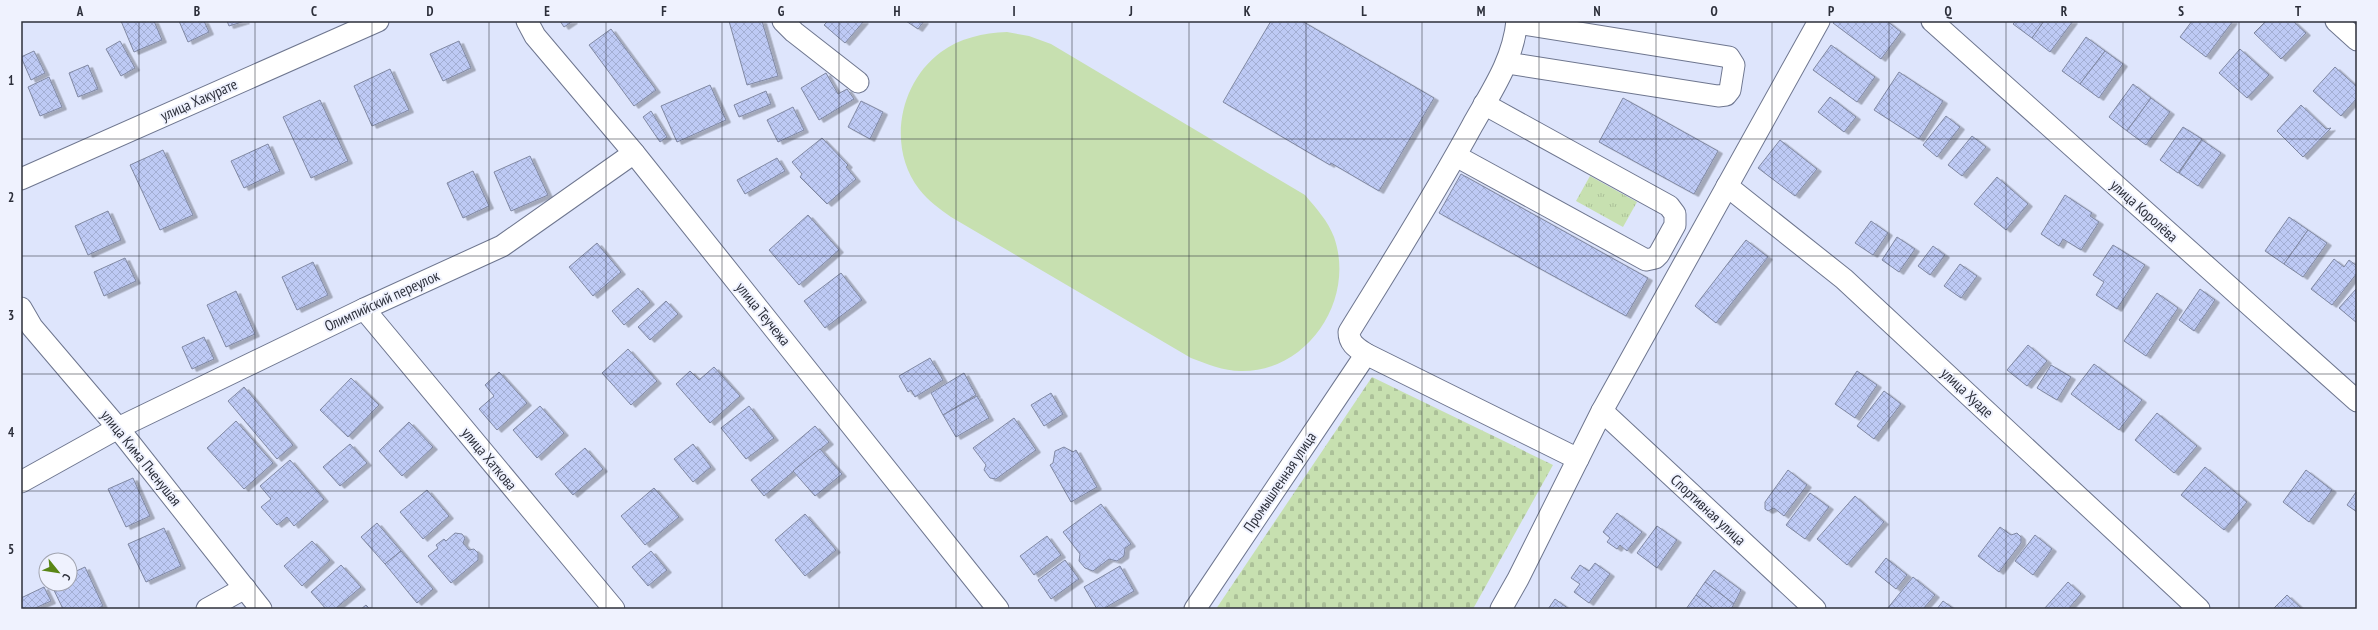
<svg xmlns="http://www.w3.org/2000/svg" width="2378" height="630" font-family="'PT Sans Narrow',sans-serif">
<style>
.cemetery{fill:url(#cemetery-stones)}
.park{fill:url(#park-tufts)}
.pitch{fill:#c7e0b0}
.building{fill:url(#building-cross-hatch);stroke:#8088a2;filter:url(#shadow)}
.lines{fill:none;stroke-linecap:round;stroke-linejoin:round}
.minor-casing{stroke:#6e768f;stroke-width:23}
.minor{stroke:#fff;stroke-width:21}
.grid{fill:none;stroke:#2c2f3a;stroke-width:1;stroke-opacity:0.55}
.labels{text-anchor:middle;stroke-width:4;stroke-linejoin:round;paint-order:stroke}
.street-label{font-size:15px;fill:#2c2f3a;stroke:#eff2fe}
.neatline{fill:none;stroke:#2c2f3a;stroke-width:1.5}
.grid-label{font-size:13px;text-anchor:middle;font-weight:bold;fill:#2c2f3a}
</style>
<defs>
<pattern id="cemetery-stones" width="16" height="16" patternUnits="userSpaceOnUse"><rect width="16" height="16" fill="#c7e0b0"/><path d="M2 7V4a2 2 0 0 1 4 0v3zM10 15v-3a2 2 0 0 1 4 0v3z" fill="#abc098"/></pattern>
<pattern id="park-tufts" width="24" height="20" patternUnits="userSpaceOnUse"><rect width="24" height="20" fill="#c7e0b0"/><path d="M3 7l-1-3M5 7V3M7 7l1-3M15 17l-1-3M17 17v-4M19 17l1-3" fill="none" stroke="#abc098"/></pattern>
<pattern id="building-cross-hatch" width="8" height="8" patternUnits="userSpaceOnUse"><rect width="8" height="8" fill="#becaf5"/><path d="M0 0l8 8M0 8l8-8" fill="none" stroke="#a3aed3"/></pattern>
<filter id="shadow"><feDropShadow dx="4.5" dy="2.5" stdDeviation="0" flood-color="#0004"/></filter>
</defs>
<rect width="100%" height="100%" fill="#dee5fc"/>
<!-- cemetery -->
<path class="cemetery" d="M1372,377L1553,465L1473,609H1216Z"/>
<!-- park -->
<path class="park" d="M1590,176L1637,202L1623,227L1576,201Z"/>
<!-- pitch -->
<path class="pitch" d="M1007,32L1029,36L1051,44L1305,195C1316,208 1328,221 1334,237C1356,299 1308,372 1241,371C1223,371 1207,364 1191,358L951,217C940,209 928,201 919,189C887,147 899,83 941,52C960,38 983,33 1007,32Z"/>
<!-- building -->
<g class="building">
<path d="M121,21H154L162,40L134,52Z"/>
<path d="M179,21H204L209,32L188,42Z"/>
<path d="M227,21H245L229,26Z"/>
<path d="M560,21H573L564,27Z"/>
<path d="M729,21H762L778,76L747,85Z"/>
<path d="M828,21H864L845,43L824,25Z"/>
<path d="M906,21H924L918,29Z"/>
<path d="M1271,21H1302L1434,98L1379,191L1331,163L1330,165L1223,102Z"/>
<path d="M1835,21H1887L1901,32L1881,59L1833,23Z"/>
<path d="M2016,21H2044L2032,38L2013,24Z"/>
<path d="M2044,21H2073L2050,52L2032,38Z"/>
<path d="M2192,21H2233L2206,57L2180,37Z"/>
<path d="M2266,21H2293L2306,33L2281,59L2254,33Z"/>
<path d="M611,29L656,90L634,106L589,45Z"/>
<path d="M2086,37L2105,51L2080,84L2062,71Z"/>
<path d="M120,41L135,68L121,76L106,49Z"/>
<path d="M459,41L471,68L443,81L430,54Z"/>
<path d="M1831,45L1875,77L1857,102L1813,70Z"/>
<path d="M2240,49L2269,75L2247,98L2219,73Z"/>
<path d="M34,51L45,73L31,80L21,57Z"/>
<path d="M2105,51L2123,64L2099,98L2080,84Z"/>
<path d="M88,65L98,89L78,97L69,73Z"/>
<path d="M2335,67L2357,87V98L2341,116L2313,91Z"/>
<path d="M390,69L409,110L372,126L354,86Z"/>
<path d="M1899,72L1943,101L1919,139L1874,110Z"/>
<path d="M826,73L838,94L847,89L854,99L819,120L801,88Z"/>
<path d="M49,77L62,107L40,116L28,87Z"/>
<path d="M2133,84L2151,98L2127,131L2109,117Z"/>
<path d="M710,85L726,120L677,142L661,106Z"/>
<path d="M766,91L771,104L739,117L734,105Z"/>
<path d="M1830,97L1856,117L1844,132L1818,112Z"/>
<path d="M1623,98L1718,151L1694,194L1599,142Z"/>
<path d="M2151,98L2170,112L2146,145L2127,131Z"/>
<path d="M320,100L348,161L311,178L283,117Z"/>
<path d="M861,101L883,112L870,139L848,127Z"/>
<path d="M2301,105L2326,129L2331,128L2303,157L2277,131Z"/>
<path d="M793,107L804,130L778,142L767,120Z"/>
<path d="M651,111L667,137L660,142L643,117Z"/>
<path d="M1946,116L1960,127L1937,157L1923,145Z"/>
<path d="M2183,127L2202,139L2178,173L2160,160Z"/>
<path d="M1972,136L1986,147L1962,176L1948,165Z"/>
<path d="M822,138L848,165L846,167L856,179L827,204L800,177L802,174L792,162Z"/>
<path d="M1780,140L1817,169L1795,196L1758,168Z"/>
<path d="M2202,140L2221,153L2198,186L2179,173Z"/>
<path d="M268,144L280,171L244,188L231,161Z"/>
<path d="M163,150L193,215L160,230L130,165Z"/>
<path d="M530,156L548,195L511,211L494,172Z"/>
<path d="M777,158L785,171L745,194L737,180Z"/>
<path d="M473,171L489,206L463,218L447,183Z"/>
<path d="M1461,174L1648,278L1626,316L1439,213Z"/>
<path d="M1997,177L2028,204L2006,230L1974,204Z"/>
<path d="M2065,195L2092,213L2090,216L2099,222L2081,250L2063,239L2059,246L2041,234Z"/>
<path d="M108,211L121,240L88,255L75,226Z"/>
<path d="M808,215L839,250L799,285L769,250Z"/>
<path d="M2289,217L2308,230L2284,264L2265,251Z"/>
<path d="M1871,221L1888,233L1873,255L1855,243Z"/>
<path d="M2308,230L2327,243L2303,277L2284,264Z"/>
<path d="M1897,237L1915,249L1899,272L1882,260Z"/>
<path d="M1746,240L1768,257L1716,323L1695,306Z"/>
<path d="M597,243L621,272L593,296L569,267Z"/>
<path d="M2113,245L2145,265L2117,309L2096,295L2104,282L2093,275Z"/>
<path d="M1933,246L1945,255L1930,275L1918,266Z"/>
<path d="M125,258L136,281L104,296L94,272Z"/>
<path d="M2334,259L2344,267L2349,260L2357,266V273L2332,305L2311,289Z"/>
<path d="M313,262L328,295L297,310L282,277Z"/>
<path d="M1960,264L1977,276L1961,298L1944,286Z"/>
<path d="M841,273L862,300L825,328L804,301Z"/>
<path d="M638,288L650,302L624,325L612,311Z"/>
<path d="M2357,288V323L2339,308Z"/>
<path d="M2200,289L2215,300L2194,331L2179,320Z"/>
<path d="M236,291L255,334L226,347L207,305Z"/>
<path d="M2157,293L2178,308L2146,356L2124,341Z"/>
<path d="M666,301L678,314L650,340L638,327Z"/>
<path d="M204,337L214,359L192,369L182,347Z"/>
<path d="M2028,345L2047,361L2027,386L2007,370Z"/>
<path d="M628,349L657,381L631,405L602,373Z"/>
<path d="M930,358L943,380L915,397L911,390L908,392L899,376Z"/>
<path d="M2094,364L2142,400L2119,430L2071,394Z"/>
<path d="M2051,365L2071,377L2057,400L2037,388Z"/>
<path d="M714,367L740,396L710,423L676,384L690,371L699,380Z"/>
<path d="M1857,371L1877,385L1855,418L1835,404Z"/>
<path d="M499,372L527,403L497,430L479,409L494,396L485,385Z"/>
<path d="M964,373L976,395L943,415L931,393Z"/>
<path d="M351,378L379,405L348,437L320,410Z"/>
<path d="M244,387L293,445L277,459L228,401Z"/>
<path d="M1884,391L1901,404L1874,439L1857,426Z"/>
<path d="M1051,393L1063,414L1044,426L1031,405Z"/>
<path d="M977,396L989,418L956,437L943,415Z"/>
<path d="M540,406L564,433L537,458L513,430Z"/>
<path d="M749,406L774,438L746,459L721,428Z"/>
<path d="M2157,413L2197,446L2174,473L2135,440Z"/>
<path d="M1014,418L1036,450L996,479L990,478L984,470L986,465L973,448Z"/>
<path d="M236,421L273,463L244,489L207,448Z"/>
<path d="M409,422L433,447L402,476L379,451Z"/>
<path d="M815,426L829,442L764,496L751,480Z"/>
<path d="M350,444L367,463L340,486L323,467Z"/>
<path d="M693,444L711,467L693,482L674,459Z"/>
<path d="M1064,447L1073,452L1076,450L1097,487L1071,502L1050,465L1053,463L1055,451Z"/>
<path d="M585,448L603,469L573,495L555,474Z"/>
<path d="M820,449L842,474L815,496L793,471Z"/>
<path d="M290,460L324,499L294,526L287,517L277,525L261,507L271,499L260,486Z"/>
<path d="M2205,467L2247,502L2224,530L2181,495Z"/>
<path d="M1788,470L1807,485L1784,516L1774,508L1768,511L1765,509V502Z"/>
<path d="M2306,470L2332,490L2309,522L2283,502Z"/>
<path d="M133,478L150,516L126,527L108,489Z"/>
<path d="M654,488L679,517L645,545L621,516Z"/>
<path d="M427,490L449,516L423,539L400,512Z"/>
<path d="M2356,492L2357,493V512L2347,505Z"/>
<path d="M1810,493L1829,507L1805,539L1786,525Z"/>
<path d="M1855,496L1884,522L1847,565L1817,539Z"/>
<path d="M1101,504L1131,544L1125,548L1124,556L1117,561L1109,559L1093,571L1085,568L1079,561L1080,554L1063,532Z"/>
<path d="M1617,513L1642,532L1627,551L1620,545L1617,549L1607,542L1610,538L1603,532Z"/>
<path d="M805,514L836,550L805,576L775,540Z"/>
<path d="M377,523L401,551L385,564L361,537Z"/>
<path d="M1657,526L1677,540L1657,568L1637,553Z"/>
<path d="M2000,527L2011,535L2017,533L2021,537V543L1999,572L1978,556Z"/>
<path d="M164,528L181,566L146,582L128,544Z"/>
<path d="M455,533L462,534L465,538L463,543L469,550L474,549L478,553V560L451,583L428,556L438,548L436,545L444,539L446,541Z"/>
<path d="M2035,535L2052,549L2033,575L2015,561Z"/>
<path d="M1047,536L1061,555L1034,575L1020,556Z"/>
<path d="M312,541L330,560L302,586L284,566Z"/>
<path d="M401,551L433,589L417,603L385,564Z"/>
<path d="M651,551L667,570L648,586L632,567Z"/>
<path d="M1886,558L1907,575L1896,589L1875,572Z"/>
<path d="M1065,560L1079,579L1051,599L1038,580Z"/>
<path d="M1595,563L1610,574L1589,603L1574,592L1580,584L1571,578L1580,565L1589,571Z"/>
<path d="M341,565L361,587L335,609H326L311,592Z"/>
<path d="M1120,566L1134,591L1103,609H1097L1084,587Z"/>
<path d="M85,567L103,606L96,609H63L51,584H70V574Z"/>
<path d="M1714,570L1741,590L1734,604L1705,582Z"/>
<path d="M1913,577L1935,595L1923,609H1887Z"/>
<path d="M1705,582L1734,604L1731,609H1714L1696,595Z"/>
<path d="M2068,582L2081,594L2068,609H2044Z"/>
<path d="M44,587L51,601L33,609H21V598Z"/>
<path d="M1696,595L1714,609H1686Z"/>
<path d="M2287,595L2302,609H2273Z"/>
<path d="M1555,599L1569,609H1548Z"/>
<path d="M1943,601L1954,609H1937Z"/>
<path d="M366,605L370,609H361Z"/>
</g>
<g class="lines">
<!-- minor casing -->
<g class="minor-casing">
<g id="minor">
<path d="M527,21L535,36L634,153L998,609"/>
<path d="M783,21L794,32L858,82"/>
<path d="M1517,21C1513,61 1491,92 1472,126C1434,196 1391,264 1349,332C1349,344 1357,348 1366,354L1578,459"/>
<path d="M1932,21L2357,401"/>
<path d="M2336,21L2357,40"/>
<path d="M1507,63L1718,96L1726,95L1730,90L1734,65L1729,57L1517,23"/>
<path d="M1456,156L1646,260L1655,258L1659,254L1675,225V214L1669,206L1484,104"/>
<path d="M21,179L378,21"/>
<path d="M1727,186L1844,279L2199,609"/>
<path d="M21,308L32,327L118,428L261,609"/>
<path d="M364,309L614,609"/>
<path d="M1602,411L1815,609"/>
<path d="M21,482L118,428L364,309L502,246L634,153"/>
<path d="M207,609L245,588"/>
<path d="M1195,609L1366,354"/>
<path d="M1501,609L1518,579L1602,411L1819,21"/>
</g>
</g>
<!-- minor -->
<use href="#minor" class="minor"/>
</g>
<!-- grid -->
<path class="grid" d="M139,21V609M255,21V609M372,21V609M489,21V609M606,21V609M722,21V609M839,21V609M956,21V609M1072,21V609M1189,21V609M1306,21V609M1422,21V609M1539,21V609M1656,21V609M1772,21V609M1889,21V609M2006,21V609M2123,21V609M2239,21V609M21,139H2357M21,256H2357M21,374H2357M21,491H2357"/>
<g class="labels">
<!-- street labels -->
<g class="street-label">
<text transform="translate(199 100) rotate(-24)" y="5">улица Хакурате</text>
<text transform="translate(2144 211) rotate(42)" y="5">улица Королёва</text>
<text transform="translate(382 301) rotate(-25)" y="5">Олимпийский переулок</text>
<text transform="translate(763 314) rotate(51)" y="5">улица Теучежа</text>
<text transform="translate(1967 393) rotate(43)" y="5">улица Хуаде</text>
<text transform="translate(141 458) rotate(51)" y="5">улица Кима Пченушая</text>
<text transform="translate(489 459) rotate(50)" y="5">улица Хаткова</text>
<text transform="translate(1280 482) rotate(-56)" y="5">Промышленная улица</text>
<text transform="translate(1708 510) rotate(43)" y="5">Спортивная улица</text>
</g>
</g>
<!-- border -->
<rect width="2378" height="630" fill="none" stroke="#eff2fe" stroke-width="44"/>
<!-- north arrow -->
<g transform="translate(58 572) rotate(120)"><circle r="19" fill="#eff2fe" stroke="#a1a4b0"/>
<path d="M0-3L7 15L0 10L-7 15Z" fill="#598615"/>
<text y="-6" font-size="11" font-weight="bold" text-anchor="middle" fill="#2c2f3a">С</text>
</g>
<rect x="22" y="22" width="2334" height="586" class="neatline"/>
<g class="grid-label">
<text x="80" y="16">A</text>
<text x="197" y="16">B</text>
<text x="314" y="16">C</text>
<text x="430" y="16">D</text>
<text x="547" y="16">E</text>
<text x="664" y="16">F</text>
<text x="781" y="16">G</text>
<text x="897" y="16">H</text>
<text x="1014" y="16">I</text>
<text x="1131" y="16">J</text>
<text x="1247" y="16">K</text>
<text x="1364" y="16">L</text>
<text x="1481" y="16">M</text>
<text x="1597" y="16">N</text>
<text x="1714" y="16">O</text>
<text x="1831" y="16">P</text>
<text x="1948" y="16">Q</text>
<text x="2064" y="16">R</text>
<text x="2181" y="16">S</text>
<text x="2298" y="16">T</text>
<text x="11" y="85">1</text>
<text x="11" y="202">2</text>
<text x="11" y="320">3</text>
<text x="11" y="437">4</text>
<text x="11" y="554">5</text>
</g>
</svg>
